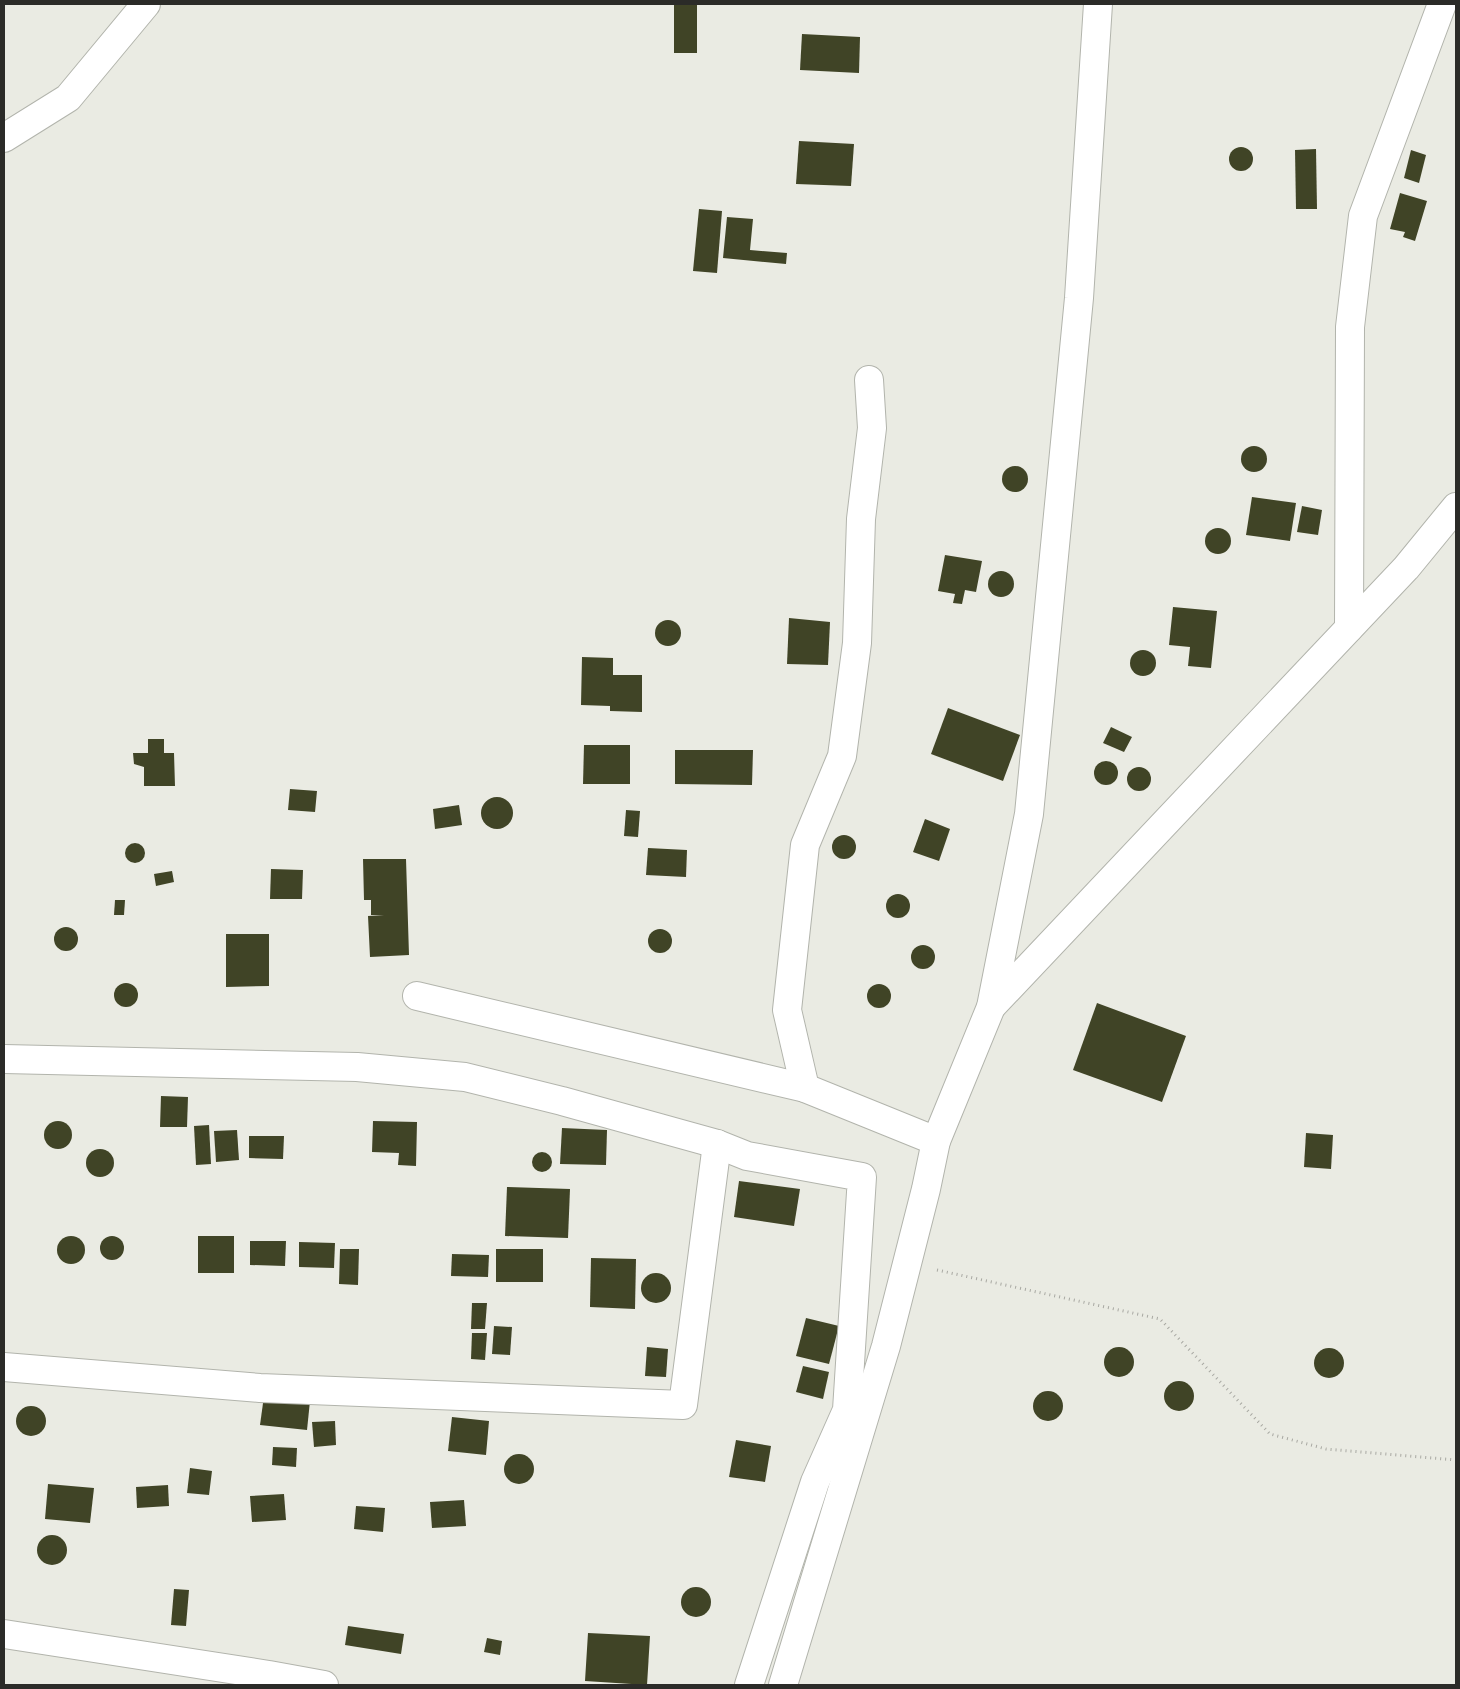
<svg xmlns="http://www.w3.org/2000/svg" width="1460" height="1689" font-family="'Times New Roman',serif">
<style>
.building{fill:#404426}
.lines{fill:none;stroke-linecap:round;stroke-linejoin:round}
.minor-casing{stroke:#b2b4ac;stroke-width:30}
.major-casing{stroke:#b2b4ac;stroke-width:30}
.path{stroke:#a8a8a2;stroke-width:3;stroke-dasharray:1 4;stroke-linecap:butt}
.minor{stroke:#fff;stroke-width:28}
.major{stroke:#fff;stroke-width:28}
</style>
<rect width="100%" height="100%" fill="#eaebe3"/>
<!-- building -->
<g class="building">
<rect x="674" y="4" width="23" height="49"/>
<path d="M802,34L860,37L859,73L800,70Z"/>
<path d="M799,141L854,144L851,186L796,184Z"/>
<circle cx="1241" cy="159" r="12"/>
<path d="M1316,149L1317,209H1296L1295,150Z"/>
<path d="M1411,150L1426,155L1419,183L1404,178Z"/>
<path d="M1400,193L1427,201L1415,241L1403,237L1405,232L1390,229Z"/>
<path d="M699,209L722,211L717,273L693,271Z"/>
<path d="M727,217L753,219L750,250L787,253L786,264L723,258Z"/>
<circle cx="1254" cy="459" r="13"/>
<circle cx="1015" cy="479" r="13"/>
<path d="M1252,497L1296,503L1290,541L1246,535Z"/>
<path d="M1302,506L1322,510L1318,535L1297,532Z"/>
<circle cx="1218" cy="541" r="13"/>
<path d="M945,555L982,561L976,592L965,590L962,604L953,603L955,594L938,591Z"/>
<circle cx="1001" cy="584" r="13"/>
<path d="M1173,607L1217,611L1211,668L1188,666L1190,647L1169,645Z"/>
<path d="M789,618L830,622L828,665L787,664Z"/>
<circle cx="668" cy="633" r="13"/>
<circle cx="1143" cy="663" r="13"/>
<path d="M582,657L613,658V675H642V712L610,711V706L581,705Z"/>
<path d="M948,708L1020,735L1003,781L931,754Z"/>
<path d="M1111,727L1132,737L1124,752L1103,743Z"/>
<path d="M148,739H164V753H174L175,786H144V767L134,764L133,753H148Z"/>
<path d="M584,745H630V784H583Z"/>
<path d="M675,750H753L752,785L675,784Z"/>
<circle cx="1106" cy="773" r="12"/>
<circle cx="1139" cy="779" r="12"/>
<path d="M290,789L317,791L315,812L288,810Z"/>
<circle cx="497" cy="813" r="16"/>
<path d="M459,805L462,825L435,829L433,809Z"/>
<path d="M626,810L640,811L638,837L624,836Z"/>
<path d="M925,819L950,829L939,861L913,852Z"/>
<circle cx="844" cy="847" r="12"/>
<circle cx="135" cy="853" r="10"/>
<path d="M648,848L687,850L686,877L646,875Z"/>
<path d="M363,859H406L409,955L370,957L368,916L384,915H371V900H364Z"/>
<path d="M271,869L303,870L302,899H270Z"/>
<path d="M172,871L174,882L156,886L154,874Z"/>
<circle cx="898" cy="906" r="12"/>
<path d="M115,900H125L124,915H114Z"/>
<circle cx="66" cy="939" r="12"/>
<circle cx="660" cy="941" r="12"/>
<path d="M226,934H269V986L226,987Z"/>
<circle cx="923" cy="957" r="12"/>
<circle cx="126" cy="995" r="12"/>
<circle cx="879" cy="996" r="12"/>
<path d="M1097,1003L1186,1036L1162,1102L1073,1070Z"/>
<path d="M161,1096L188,1097L187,1127H160Z"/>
<circle cx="58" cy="1135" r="14"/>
<path d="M373,1121L417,1122L416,1166L398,1165L399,1153L372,1152Z"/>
<path d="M209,1125L211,1164L196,1165L194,1126Z"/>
<path d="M562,1128L607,1130L606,1165L560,1164Z"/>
<path d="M237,1130L239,1160L216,1162L214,1131Z"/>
<path d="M1306,1133L1333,1135L1331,1169L1304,1167Z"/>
<path d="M249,1136H284L283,1159L249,1158Z"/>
<circle cx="100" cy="1163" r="14"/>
<circle cx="542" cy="1162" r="10"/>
<path d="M739,1181L800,1189L794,1226L734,1217Z"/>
<path d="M507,1187L570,1189L568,1238L505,1236Z"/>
<circle cx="71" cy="1250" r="14"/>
<rect x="198" y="1236" width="36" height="37"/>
<circle cx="112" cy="1248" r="12"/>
<path d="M250,1241H286L285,1266L250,1265Z"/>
<path d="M299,1242L335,1243L334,1268L299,1267Z"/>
<path d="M340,1249H359L358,1285L339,1284Z"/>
<rect x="496" y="1249" width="47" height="33"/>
<path d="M452,1254L489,1255L488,1277L451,1276Z"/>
<path d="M591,1258L636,1259L635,1309L590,1307Z"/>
<circle cx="656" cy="1288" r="15"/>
<path d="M472,1303H487L485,1329H471Z"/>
<path d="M806,1318L839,1326L829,1364L796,1356Z"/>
<path d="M494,1326L512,1327L510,1355L492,1354Z"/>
<path d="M472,1333H487L485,1360L471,1359Z"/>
<circle cx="1119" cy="1362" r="15"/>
<path d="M647,1347L668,1349L666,1377L645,1376Z"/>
<circle cx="1329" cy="1363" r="15"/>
<path d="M803,1366L829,1372L823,1399L796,1392Z"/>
<circle cx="1179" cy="1396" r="15"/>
<circle cx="1048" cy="1406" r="15"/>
<path d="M264,1396L310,1401L307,1430L260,1425Z"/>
<circle cx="31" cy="1421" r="15"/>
<path d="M452,1417L489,1421L486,1455L448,1451Z"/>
<path d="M335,1421L336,1445L314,1447L312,1422Z"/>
<path d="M736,1440L771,1446L765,1482L729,1477Z"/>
<path d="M273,1447L297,1448L296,1467L272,1465Z"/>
<circle cx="519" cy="1469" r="15"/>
<path d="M190,1468L212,1471L209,1495L187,1493Z"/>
<path d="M48,1484L94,1488L90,1523L45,1519Z"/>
<path d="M168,1485L169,1506L137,1508L136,1487Z"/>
<path d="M284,1494L286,1520L252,1522L250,1496Z"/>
<path d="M464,1500L466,1526L432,1528L430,1502Z"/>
<path d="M356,1506L385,1508L383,1532L354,1529Z"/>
<circle cx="52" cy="1550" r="15"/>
<circle cx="696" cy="1602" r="15"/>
<path d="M174,1589L189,1590L186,1626L171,1625Z"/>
<path d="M348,1626L404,1634L401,1654L345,1645Z"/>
<path d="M588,1633L650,1636L647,1685L585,1681Z"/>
<path d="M487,1638L502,1641L500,1655L484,1652Z"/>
</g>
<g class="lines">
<!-- minor casing -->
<g class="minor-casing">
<g id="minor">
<path d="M4,138L68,98L146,4"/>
<path d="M869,380L872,428L861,519L857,643L842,756L805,845L787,1010L805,1088L936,1141"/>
<path d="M1349,628L1350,327L1363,216L1442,4"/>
<path d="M417,996L805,1088"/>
<path d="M991,1007L1406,568L1456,507"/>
<path d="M4,1059L357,1067L465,1077L562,1101L717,1144L747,1156L862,1177L847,1410L815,1482L749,1685"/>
<path d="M4,1367L260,1388L683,1405L717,1144"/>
<path d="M4,1634L269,1675L324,1685"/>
</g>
</g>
<!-- major casing -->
<g class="major-casing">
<path id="major" d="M783,1685L886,1346L926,1189L936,1141L991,1007L1029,814L1079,298L1098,4"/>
</g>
<!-- path -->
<path class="path" d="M937,1270L1160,1319L1270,1434L1326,1449L1456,1460"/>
<!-- minor -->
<use href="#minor" class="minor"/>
<!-- major -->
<use href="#major" class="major"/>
</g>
<!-- border -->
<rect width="1460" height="1689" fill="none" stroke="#2b2b28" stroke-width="10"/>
</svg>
